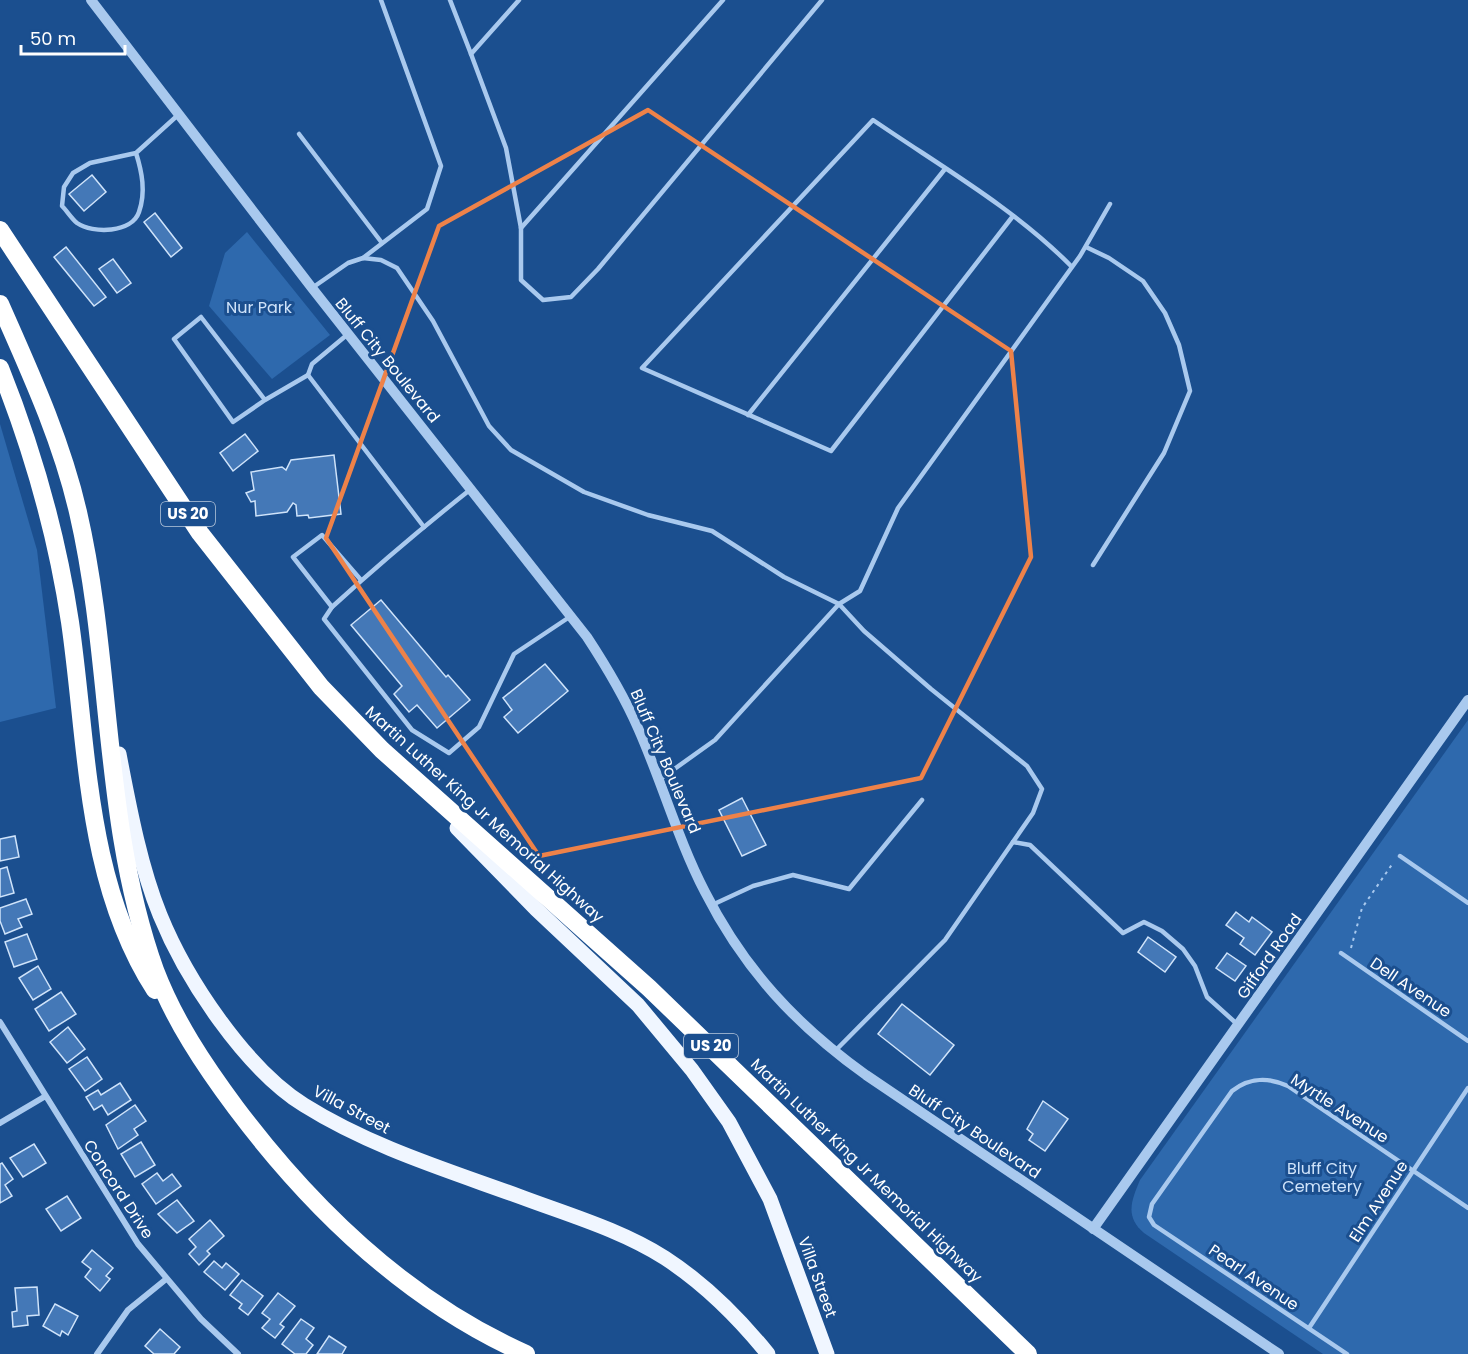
<svg xmlns="http://www.w3.org/2000/svg" width="1468" height="1354" font-family="Poppins,sans-serif">
<style>
.green{fill:#2e69ad}
.building{fill:#4478b7;stroke:#cfe3fa;stroke-width:1.5}
.lines{fill:none;stroke-linecap:round;stroke-linejoin:round}
.path{stroke:#a9c9ee;stroke-width:2;stroke-dasharray:3 4.5;stroke-linecap:butt}
.service{stroke:#a9c9ee;stroke-width:4.5}
.minor{stroke:#a9c9ee;stroke-width:6}
.tertiary{stroke:#a9c9ee;stroke-width:10}
.primary{stroke:#f0f6ff;stroke-width:15}
.motorway{stroke:#fff;stroke-width:18}
.marked{fill:none;stroke:#ee8249;stroke-width:4.5;stroke-linejoin:round}
.labels{text-anchor:middle;stroke-width:6;stroke-linejoin:round;paint-order:stroke}
.shield{fill:#1b4f8f;stroke:#bbcadd;stroke-width:1.5}
.shield-label{font-size:15px;font-weight:bold;fill:#fff}
.park-label{font-size:16px;fill:#cfe3fa;stroke:#1b4f8f}
.street-label{font-size:16px;fill:#fff;stroke:#1b4f8f}
</style>
<rect width="100%" height="100%" fill="#1b4f8f"/>
<!-- green -->
<g class="green">
<path d="M247,232L330,335L272,379L209,306L225,253Z"/>
<path d="M0,424L37,550L56,708L0,722Z"/>
<path d="M1468,720V1354H1323L1144,1233C1125,1217 1131,1201 1140,1180Z"/>
</g>
<!-- building -->
<g class="building">
<path d="M92,175L106,192L84,211L69,194Z"/>
<path d="M155,213L182,248L171,257L144,222Z"/>
<path d="M66,247L106,297L94,306L54,257Z"/>
<path d="M113,259L131,283L117,293L99,269Z"/>
<path d="M245,434L258,451L233,471L220,453Z"/>
<path d="M334,455L341,514L309,518L308,515L297,516L296,505L293,503L287,512L256,516L255,501L251,502L246,493L254,490L251,472L282,467L286,470L291,460Z"/>
<path d="M381,600L446,677L448,675L470,700L437,728L417,705L409,712L394,694L402,686L351,625Z"/>
<path d="M545,664L568,691L518,733L504,717L512,710L503,698Z"/>
<path d="M742,798L766,845L742,856L719,810Z"/>
<path d="M15,836L19,857L0,861V839Z"/>
<path d="M7,867L14,893L0,897V869Z"/>
<path d="M26,899L32,914L18,919L22,927L5,934L0,921V908Z"/>
<path d="M1236,912L1249,922L1252,917L1272,932L1255,955L1240,944L1244,938L1226,925Z"/>
<path d="M27,934L37,959L14,967L5,942Z"/>
<path d="M1148,937L1176,957L1165,972L1138,952Z"/>
<path d="M1227,953L1246,966L1235,981L1216,968Z"/>
<path d="M38,966L51,989L33,1000L19,978Z"/>
<path d="M61,992L76,1014L49,1031L35,1009Z"/>
<path d="M902,1004L954,1045L930,1075L878,1034Z"/>
<path d="M68,1027L85,1049L67,1063L50,1042Z"/>
<path d="M87,1057L102,1079L85,1091L69,1069Z"/>
<path d="M120,1083L131,1100L108,1115L102,1105L94,1110L86,1097L98,1090L101,1095Z"/>
<path d="M1043,1101L1068,1119L1045,1151L1029,1140L1033,1134L1027,1129Z"/>
<path d="M135,1105L146,1121L134,1129L138,1135L118,1149L106,1125Z"/>
<path d="M141,1142L155,1165L135,1177L121,1154Z"/>
<path d="M34,1144L46,1163L23,1177L10,1158Z"/>
<path d="M2,1163L13,1179L5,1185L12,1196L0,1203V1164Z"/>
<path d="M157,1173L163,1181L172,1174L181,1186L156,1204L142,1184Z"/>
<path d="M67,1196L81,1218L61,1231L46,1209Z"/>
<path d="M177,1200L194,1221L177,1233L158,1214Z"/>
<path d="M210,1220L224,1236L207,1251L210,1254L199,1265L189,1254L196,1247L189,1239Z"/>
<path d="M92,1250L113,1268L106,1276L110,1279L100,1291L85,1277L91,1269L82,1262Z"/>
<path d="M214,1261L222,1268L226,1263L239,1274L225,1290L204,1272Z"/>
<path d="M242,1280L263,1296L248,1315L239,1308L242,1304L230,1295Z"/>
<path d="M37,1287L39,1315L27,1316L28,1325L13,1327L12,1312L17,1311L15,1288Z"/>
<path d="M278,1293L295,1306L280,1324L284,1327L275,1338L262,1328L270,1319L262,1313Z"/>
<path d="M55,1304L78,1316L68,1335L62,1331L60,1336L43,1326Z"/>
<path d="M301,1319L314,1328L306,1339L313,1345L306,1354H295L282,1344Z"/>
<path d="M160,1329L180,1347L174,1354H154L145,1346Z"/>
<path d="M329,1336L346,1347L342,1354H317Z"/>
</g>
<g class="lines">
<!-- path -->
<path class="path" d="M1351,948L1362,908L1393,863"/>
<!-- service -->
<g class="service">
<path d="M450,0L471,54L519,0"/>
<path d="M471,54L506,148L521,228V280L543,300L571,297L598,269L822,0"/>
<path d="M299,134L382,243"/>
<path d="M136,153C142,172 146,192 139,212C132,233 93,234 77,223C72,219 67,211 62,206L64,187L73,173L90,163L136,153L178,115"/>
<path d="M1013,216L831,451L642,368L873,120C940,166 1014,208 1071,266"/>
<path d="M521,228L723,0"/>
<path d="M1086,247L1109,258L1143,281L1165,313L1179,345L1190,391L1164,453L1093,565"/>
<path d="M363,258L427,209L441,166L381,0"/>
<path d="M312,288L348,263L363,258L381,260L397,268L433,321L489,426L511,450L584,492L648,515L712,531L784,577L839,604L864,631L931,689L1027,766L1042,789L1033,813L945,940L836,1050"/>
<path d="M348,334L312,364L308,375L424,527"/>
<path d="M265,400L233,422L174,339L201,317L265,400L308,375"/>
<path d="M748,415L945,169"/>
<path d="M361,580L322,535L293,557L332,607C377,566 423,527 471,489"/>
<path d="M332,607L324,619L412,730L449,753L479,727L514,654L571,616"/>
<path d="M659,780L715,740L839,604L860,591L898,508L1080,256L1110,204"/>
<path d="M1013,842L1030,845L1123,933L1144,922L1162,931L1183,949L1195,966L1207,997L1237,1024"/>
<path d="M1400,856L1468,903"/>
<path d="M712,905L753,886L793,875L849,889L922,800"/>
<path d="M1341,953L1468,1041"/>
<path d="M1309,1328L1468,1088"/>
<path d="M1347,1354L1154,1225L1149,1217L1152,1204L1232,1091C1250,1077 1268,1077 1288,1086L1468,1208"/>
</g>
<!-- minor -->
<g class="minor">
<path d="M0,1022L138,1244L201,1319L238,1354"/>
<path d="M0,1123L44,1097"/>
<path d="M97,1354L128,1310L165,1280"/>
</g>
<!-- tertiary -->
<g class="tertiary">
<path d="M91,0L312,288L587,637C606,666 624,696 638,728C662,782 678,840 705,892C744,969 796,1025 866,1075L1279,1354"/>
<path d="M1093,1229L1468,700"/>
</g>
<!-- primary -->
<g class="primary">
<path d="M119,754C129,806 140,866 160,915C186,979 245,1068 304,1105C371,1147 447,1170 521,1197C569,1215 621,1230 665,1258C705,1284 738,1317 768,1354"/>
<path d="M457,828L536,909L638,1005L692,1070L729,1122L770,1199L827,1354"/>
</g>
<!-- motorway -->
<g class="motorway">
<path d="M0,230L200,533L321,687L382,750L649,988L1028,1354"/>
<path d="M0,304C30,372 61,439 78,512C113,663 102,823 155,970C174,1020 204,1065 236,1108C312,1209 409,1302 526,1354"/>
<path d="M0,368C32,448 57,536 70,622C88,746 85,881 155,990"/>
</g>
</g>
<!-- marked area -->
<path class="marked" d="M648,110L1011,351L1031,557L921,778L539,856L326,538L439,226Z"/>
<g class="labels">
<!-- shield labels -->
<g class="shield">
<rect x="161" y="502" width="54" height="24" rx="4.5"/>
<rect x="684" y="1034" width="54" height="24" rx="4.5"/>
</g>
<g class="shield-label">
<text x="188" y="519">US 20</text>
<text x="711" y="1051">US 20</text>
</g>
<!-- park labels -->
<g class="park-label">
<text x="259" y="313">Nur Park</text>
<text x="1322" y="1174">Bluff City<tspan x="1322" dy="18">Cemetery</tspan></text>
</g>
<!-- street labels -->
<g class="street-label">
<text transform="translate(388 360) rotate(51)" y="6">Bluff City Boulevard</text>
<text transform="translate(666 761) rotate(67)" y="6">Bluff City Boulevard</text>
<text transform="translate(485 814) rotate(42)" y="6">Martin Luther King Jr Memorial Highway</text>
<text transform="translate(1269 956) rotate(-55)" y="6">Gifford Road</text>
<text transform="translate(1411 987) rotate(34)" y="6">Dell Avenue</text>
<text transform="translate(1340 1108) rotate(33)" y="6">Myrtle Avenue</text>
<text transform="translate(352 1109) rotate(28)" y="6">Villa Street</text>
<text transform="translate(975 1131) rotate(34)" y="6">Bluff City Boulevard</text>
<text transform="translate(867 1170) rotate(44)" y="6">Martin Luther King Jr Memorial Highway</text>
<text transform="translate(119 1189) rotate(57)" y="6">Concord Drive</text>
<text transform="translate(1378 1201) rotate(-57)" y="6">Elm Avenue</text>
<text transform="translate(818 1277) rotate(70)" y="6">Villa Street</text>
<text transform="translate(1254 1277) rotate(34)" y="6">Pearl Avenue</text>
</g>
</g>
<!-- scale -->
<path d="M21 45v9h104v-9" fill="none" stroke="#ffffff" stroke-width="3"/>
<text x="30" y="45" font-size="18" fill="#ffffff" stroke="#1b4f8f" stroke-width="4.5" paint-order="stroke">50 m</text>
</svg>
